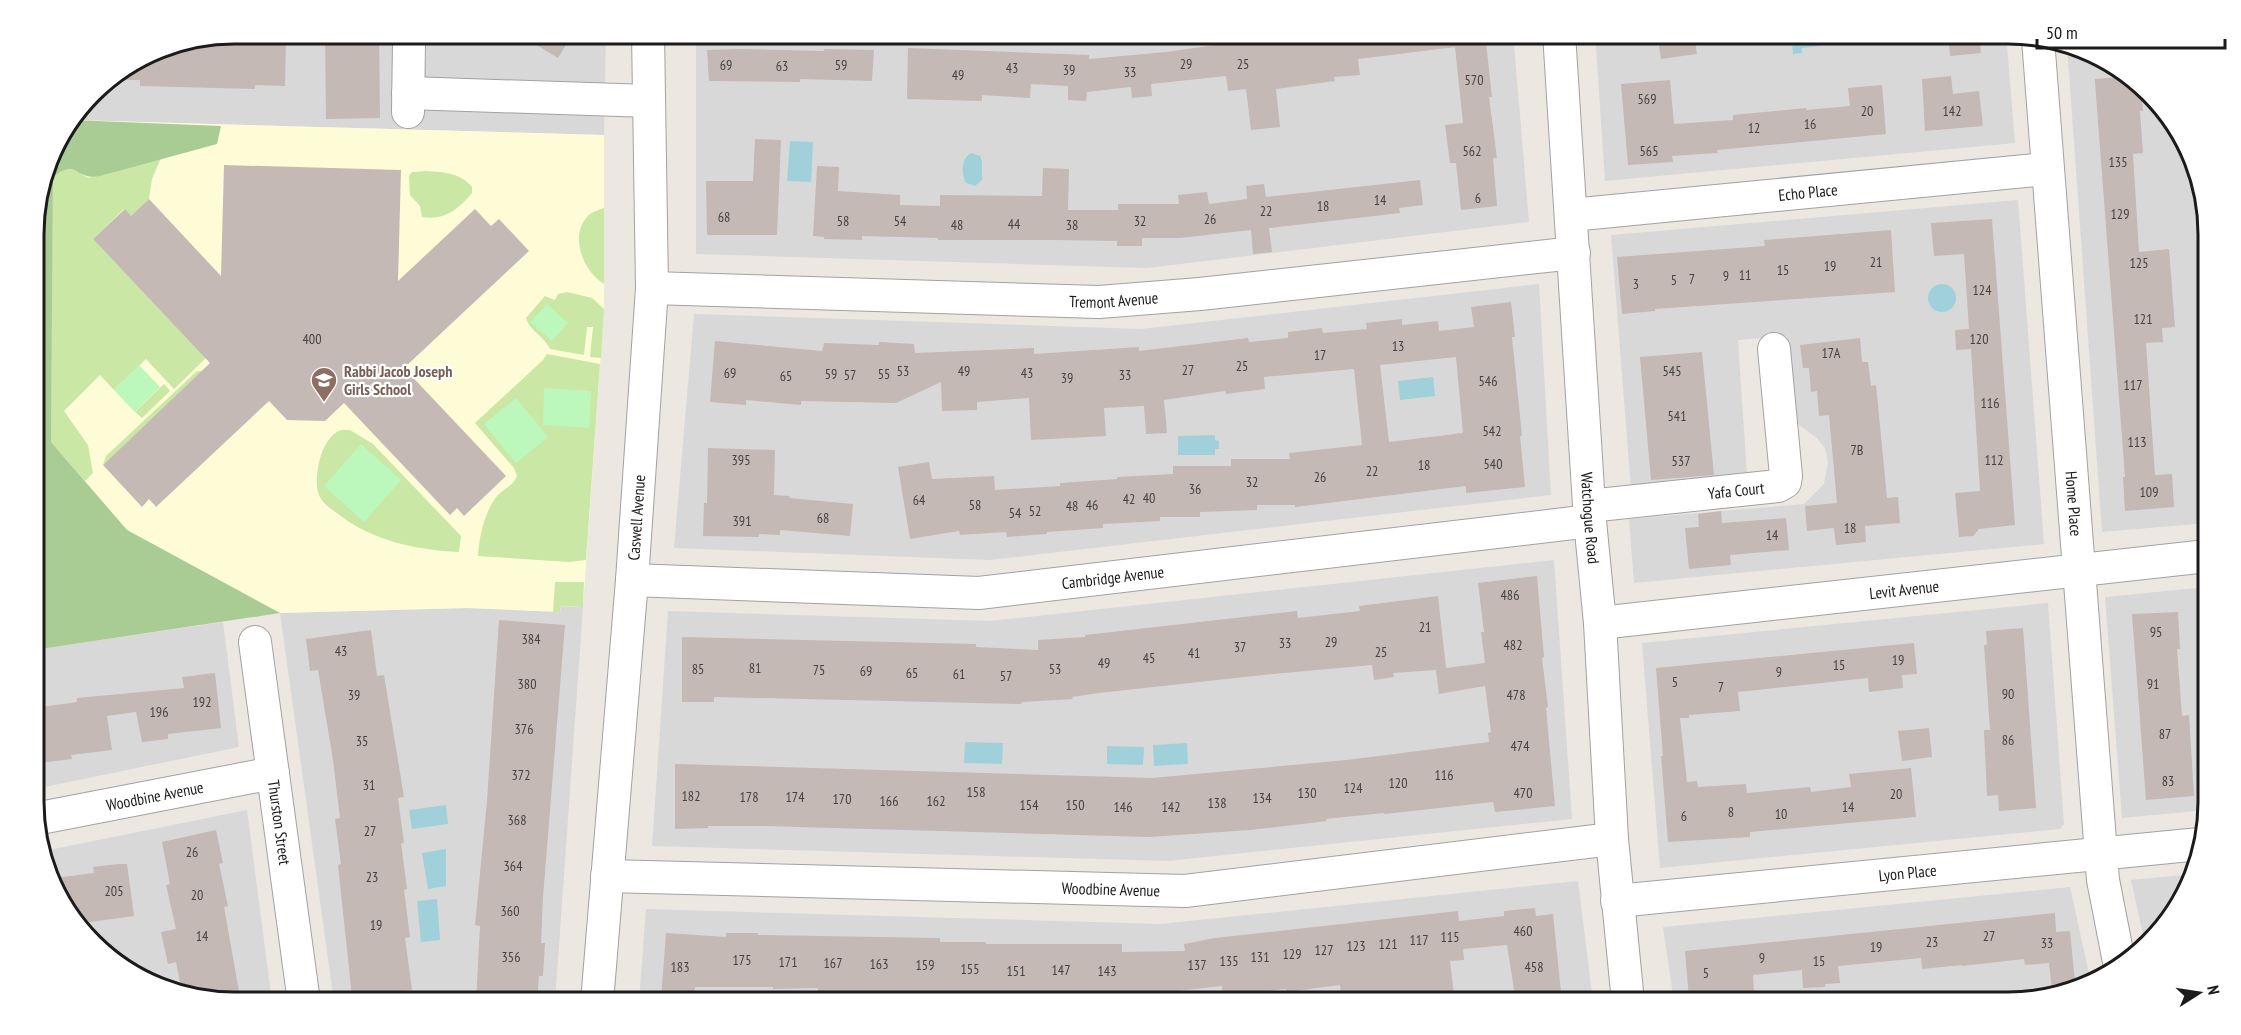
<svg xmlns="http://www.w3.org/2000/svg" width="2241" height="1035" font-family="'PT Sans Narrow',sans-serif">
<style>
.residential{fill:#d9d8d8}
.education{fill:#fefcd7}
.grass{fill:#cae7a5}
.forest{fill:#a9cc95}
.park{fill:#bcf8bc}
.water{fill:#a0d1da}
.building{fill:#c4b9b4;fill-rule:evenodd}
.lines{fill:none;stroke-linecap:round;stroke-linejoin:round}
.minor-casing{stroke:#a2a2a2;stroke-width:34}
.minor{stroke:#fff;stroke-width:32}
.labels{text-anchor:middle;stroke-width:4.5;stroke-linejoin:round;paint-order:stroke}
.number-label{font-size:14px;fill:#454241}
.street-label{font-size:16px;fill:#1b1b1b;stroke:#fff}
.education-label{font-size:16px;font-weight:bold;fill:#785e54;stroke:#fff;text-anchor:start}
.rim{fill:none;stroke:#1b1b1b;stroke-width:3}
</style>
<rect width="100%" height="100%" fill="#ece7e0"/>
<!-- residential -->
<g class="residential">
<path d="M233,33H606L604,135L72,120L101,83L157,48Z"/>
<path d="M696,33H1513L1529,222L1147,268L696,254Z"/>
<path d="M1595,33H2006L2015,143L1605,181Z"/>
<path d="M2067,45L2085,48L2167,112L2206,207L2207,523L2102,532Z"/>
<path d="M2018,200L2044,544L1634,583L1629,519L1804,504L1824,484L1828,462L1825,448L1817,438L1794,421L1787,336L1738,340L1747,476L1631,489L1611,235Z"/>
<path d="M1539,284L1551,495L989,560L674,548L694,314L1141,329Z"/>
<path d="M1554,560L1572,819L1167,861L652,846L668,611L990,621Z"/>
<path d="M2207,587L2206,810L2122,818L2105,597Z"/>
<path d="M2048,603L2064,824L2060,829L1660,868L1642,643Z"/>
<path d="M561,606L583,607L555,1002H334L280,613L467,608L560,612Z"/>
<path d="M223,622L239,747L35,789L34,650Z"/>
<path d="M247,810L272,1002H233L156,987L74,923L44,851Z"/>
<path d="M2194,874L2166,924L2145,944L2131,880Z"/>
<path d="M1578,881L1593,1002H639L646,909L1160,924Z"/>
<path d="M2070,887L2090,978L2021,1002H1674L1663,927Z"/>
</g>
<!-- education -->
<path class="education" d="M72,120L604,135V309L583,607L561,606L560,612L467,608L280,613L127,530L51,442Z"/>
<!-- grass -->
<g class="grass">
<path d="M161,158L152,179L149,199L131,216L124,209L93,239L206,358L174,389L146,359L114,390L100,375L64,411L88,445L93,473L85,481L51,442L53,177C70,164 71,169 88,178Z"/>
<path d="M426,171C443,172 461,173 472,187V193C458,210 443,221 422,217L420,206L410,195L409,176L412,172Z"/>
<path d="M604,208V284C584,272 569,237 587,217C591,212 598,210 604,208Z"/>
<path d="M567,292L592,298L604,309L601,358L590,357L593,327H587L584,355L550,349C545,337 529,330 526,318L545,296L555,300L558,294Z"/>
<path d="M547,354L600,364L586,560L569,562L478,556C479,537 484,516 494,500C500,490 513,487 517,476L514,468L475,423L543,360Z"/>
<path d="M197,371H202L103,465L106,456Z"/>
<path d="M164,384L170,391L142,418L135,412Z"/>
<path d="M341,430H350L373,444L461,536L459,552C417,550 372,541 338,514C331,509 322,503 319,495C315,485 317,473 319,463C322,450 328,435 341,430Z"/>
<path d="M555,582H584L583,607L561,606L560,612H553Z"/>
</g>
<!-- forest -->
<path class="forest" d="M72,120L221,126L217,144L100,176C74,181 78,157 53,177L51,442L127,530L280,613L34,650L33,220L53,145Z"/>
<!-- park -->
<g class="park">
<path d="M547,304L568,323L552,341L530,322Z"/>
<path d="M139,365L160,387L135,412L114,390Z"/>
<path d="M544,388L591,391L589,428L543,425Z"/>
<path d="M516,398L548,437L516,463L484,424Z"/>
<path d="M361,444L401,480L364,522L324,486Z"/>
</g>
<!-- water -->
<g class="water">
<path d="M1791,33H1824L1826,45L1802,48V53L1793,54Z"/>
<path d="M790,141L813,142L811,182L787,181Z"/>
<path d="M971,153L980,156L982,161V180L975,186L966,183C961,174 961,158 971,153Z"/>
<circle cx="1942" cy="298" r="14"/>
<path d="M1433,377L1435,396L1400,400L1398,381Z"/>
<path d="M1215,435V440L1219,441V449H1215V455H1178V436Z"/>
<path d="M965,742L1003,743L1002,764L964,763Z"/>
<path d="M1187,743L1188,764L1154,766L1153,745Z"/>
<path d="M1107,746L1144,747L1143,765L1107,764Z"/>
<path d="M446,805L448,824L412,829L409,810Z"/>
<path d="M446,849V886L428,889L422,853Z"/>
<path d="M437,899L440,940L421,942L417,901Z"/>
</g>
<!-- building -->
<g class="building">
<path d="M233,33H286L285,86L255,85V89L140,86V80H106L157,48Z"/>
<path d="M325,33H379L380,118L326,119Z"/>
<path d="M517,33H573L558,58Z"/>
<path d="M1297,33H1485L1492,97H1489L1497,158H1493L1497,206L1461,210L1456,163H1450L1445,125L1463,123L1455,47L1358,59L1360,75L1334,77L1335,81L1276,89L1280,127L1251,130L1246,89L1228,91L1226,76L1151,84L1152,96L1132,98L1131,87L1087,92L1086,101L1068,100V86L1031,84L1030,98L982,95V101L907,99L908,48L1089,55V59L1166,52L1223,44L1222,41Z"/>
<path d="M1657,33H1694L1697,54L1661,59Z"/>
<path d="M1948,33H1979L1981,53L1950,56Z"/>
<path d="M740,49L824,51V49L874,50L872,81L800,79V82L709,81L707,50Z"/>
<path d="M1951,76L1953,94L1979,91L1983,126L1925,131L1922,79Z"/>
<path d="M2122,77L2141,92L2143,111H2140L2143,153L2133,154L2139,252L2169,249L2175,327L2162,328L2163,342L2146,343L2155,475L2172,474L2174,507L2125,511L2123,477H2125L2095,82V79Z"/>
<path d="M1670,80L1674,124L1733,120V115L1806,108V110L1850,106L1848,88L1882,85L1886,134L1717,150L1718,153L1672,156L1673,162L1628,165L1621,84Z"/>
<path d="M755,139L781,140L777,235H707L706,181H753Z"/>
<path d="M224,165L401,170L398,281L475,209L491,226L499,219L529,251L404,368L506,476L464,516L457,508L450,515L344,403L325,421L287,420L269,401L156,507L149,499L142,507L103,465L210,363L93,239L125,209L131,216L149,199L221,276Z"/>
<path d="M817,166L839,167L838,191L900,195V205L940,206V195L1042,196L1043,168L1069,169L1068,210H1118V204H1179L1178,195L1207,192L1209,204L1247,199L1246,186L1264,184L1266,197L1420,180L1423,205L1399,208L1400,213L1269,228L1272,252L1253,254L1251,230L1180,238H1142V246H1117V241L1055,240H938V238L862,236V240L824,239V237L813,236Z"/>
<path d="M1992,219L2015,525L1979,529L1973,536L1959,537L1955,493L1980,491L1971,349L1956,350L1955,330L1969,329L1964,254L1934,256L1931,223Z"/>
<path d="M1891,230L1895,292L1655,309V311L1622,314L1617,257L1765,246L1764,240Z"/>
<path d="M1511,302L1515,337H1512L1522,436H1520L1525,487L1466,493V486L1295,507V505H1257V510L1200,512V517H1160V521L1103,524V528L1047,532V534L1007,537L1006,532L960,535L959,531L910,539L898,467L929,462L932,479L994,476L995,490L1060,486V483L1117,479V477L1173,474V466H1231V459H1290L1289,453L1362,445L1354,369L1264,377L1265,389L1226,394L1225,391L1164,400L1167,433L1146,434L1144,406L1104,408L1106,436L1031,440L1029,398L977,402V410L942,411L941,382L896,403L801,401V405L746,400V405L710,402L715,341L822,351L824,343L879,345V342L914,344L915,353L1034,348V354L1139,347V351L1248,338L1249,342L1288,338V332L1322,328L1323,333L1367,329L1366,323L1402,319V325L1438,321L1439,331L1474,327L1471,307ZM1456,357L1463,433L1389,442L1380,365Z"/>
<path d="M1860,338L1862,362H1868L1871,386L1876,385L1887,498L1898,497L1900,523L1865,526L1866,542L1836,545L1834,528L1807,531L1805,506L1837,503L1829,415L1819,416L1817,391L1811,392L1809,368H1803L1800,345Z"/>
<path d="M1702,352L1714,475L1651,480L1640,357Z"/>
<path d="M708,448L775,450L774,495L790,496L789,498L853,504L850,536L780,530V535L759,534V537L703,536L704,503H707Z"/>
<path d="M1721,511L1722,523L1786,518L1789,550L1730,555L1731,565L1689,569L1685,528L1699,527L1698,514Z"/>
<path d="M1537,576L1544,657L1542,658L1548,707L1546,708L1555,806L1495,812L1493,802L1385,814L1384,813L1326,819L1327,821L1250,830L1149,837L764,826H708V828L675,829V764L1152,778L1347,760L1489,742L1488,733L1491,732L1485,686L1439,694L1436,670L1393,673L1394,677L1374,680L1372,665L1273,674L1099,693L1072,697L1073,699L1022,702L1021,704L714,697V702H682V637L976,644V647L1038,650V640L1085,637V635L1297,611L1298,618L1360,611L1359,606L1438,596L1446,668L1485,663L1481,632H1484L1478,583Z"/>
<path d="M2178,612L2180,649H2177L2182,716L2189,715L2194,796L2146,800L2132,614Z"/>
<path d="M499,620L565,625L543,897L541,943H545L543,976H539L537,1002H476L480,926L475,925L487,801Z"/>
<path d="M2023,628L2036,808L1999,811L1998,795L1987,796L1984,730H1990L1984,645H1987L1986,631Z"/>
<path d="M371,630L377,676L384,675L404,797L398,798L404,843H401L407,889L404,890L410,937L405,938L412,990L352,997L338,865L341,864L335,819L340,818L333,760L318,670L310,671L306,639Z"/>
<path d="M1914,643L1917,674L1902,675L1903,688L1869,692L1868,678L1738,692L1740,711L1689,715V718H1680L1687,782L1697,781L1698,787L1746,784L1747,793L1810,787L1811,792L1851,787L1849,774L1911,768L1916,817L1750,832V837L1668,842L1661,756H1663L1656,668Z"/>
<path d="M215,673L221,728L168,734V739L142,742L136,712L107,716L112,750L71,755L72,759L39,763L35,727L34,708L77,702V698L184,688L182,677Z"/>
<path d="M1929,728L1932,757L1902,761L1898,731Z"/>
<path d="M216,830L223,863L219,864L228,906L224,907L240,997L224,1000L182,992L176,962L168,964L161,932L176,929L166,885L170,884L162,842Z"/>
<path d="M118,864H127L134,916L75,924L55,878L94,873L93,867Z"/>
<path d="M1535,908L1536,916L1553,914L1562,1002H1516L1507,945L1463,949L1464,960L1450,961L1455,1002H1342L1340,985L1287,992L1286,989L1223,996L1222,986L1168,992V1002H1137V998H1001V996H955V992L818,991V988L773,989V987H695L694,1001L661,999L666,933L726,937V933H758V935L940,938V942H986V944H1122V952L1185,951L1184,944L1215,938L1458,911L1459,921L1504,916V911Z"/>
<path d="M2055,913L2056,932L2070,931L2075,983L2052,991L2049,963L2025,965L2024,959L1962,966V965L1922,969L1921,958L1838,966L1840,983L1825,984V987L1803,988L1802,970L1753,975L1754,992L1689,998L1685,951Z"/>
</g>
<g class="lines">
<!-- minor casing -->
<g class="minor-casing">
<g id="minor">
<path id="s1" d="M1559,33L1590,521L1600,623L1612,839L1628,1002"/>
<path id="s2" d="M2038,39L2103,880L2120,967"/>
<path d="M408,93L649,101"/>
<path d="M408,112L409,43"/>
<path id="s3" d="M1571,215L2046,169"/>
<path id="s4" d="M652,288L1099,302L1200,294L1574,253"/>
<path id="s5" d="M1589,506L1778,486L1785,482L1786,476L1774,349"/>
<path id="s6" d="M632,580L979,593L1590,521"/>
<path id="s7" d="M1600,623L2207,556"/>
<path id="s8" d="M255,642L304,1002"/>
<path id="s9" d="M35,819L273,773"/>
<path id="s10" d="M607,876L1185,891L1612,839"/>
<path id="s11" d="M1617,901L2200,844"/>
<path id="s12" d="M597,1002L632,580L652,288L648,33"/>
</g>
</g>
<!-- minor -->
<use href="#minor" class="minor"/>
</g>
<!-- icons -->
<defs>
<g id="school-pin" transform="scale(1.35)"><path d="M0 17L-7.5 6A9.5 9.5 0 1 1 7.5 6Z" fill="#8d6e63" stroke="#fff"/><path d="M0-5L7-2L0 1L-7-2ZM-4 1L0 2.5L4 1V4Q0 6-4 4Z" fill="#fff"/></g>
</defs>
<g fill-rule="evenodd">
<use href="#school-pin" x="324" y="380"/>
</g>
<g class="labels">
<!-- number labels -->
<g class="number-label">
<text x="1186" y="69">29</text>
<text x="1243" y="69">25</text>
<text x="726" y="70">69</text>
<text x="841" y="70">59</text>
<text x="782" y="71">63</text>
<text x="1012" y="73">43</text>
<text x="1069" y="75">39</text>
<text x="1130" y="77">33</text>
<text x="958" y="80">49</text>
<text x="1474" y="85">570</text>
<text x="1647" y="104">569</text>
<text x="1867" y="116">20</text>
<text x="1952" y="116">142</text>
<text x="1810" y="129">16</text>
<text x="1754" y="133">12</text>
<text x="1472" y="156">562</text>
<text x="1649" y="156">565</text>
<text x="2118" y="167">135</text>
<text x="1478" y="203">6</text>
<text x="1380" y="205">14</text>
<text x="1323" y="211">18</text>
<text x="1266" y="216">22</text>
<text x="2120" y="219">129</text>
<text x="724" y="222">68</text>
<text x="1210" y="224">26</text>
<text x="843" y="226">58</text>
<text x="900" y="226">54</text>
<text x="1140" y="226">32</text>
<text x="1014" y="229">44</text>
<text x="957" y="230">48</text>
<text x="1072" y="230">38</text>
<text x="1876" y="267">21</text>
<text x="2139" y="268">125</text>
<text x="1830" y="271">19</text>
<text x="1783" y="275">15</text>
<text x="1745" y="280">11</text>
<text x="1726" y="281">9</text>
<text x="1692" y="284">7</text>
<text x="1674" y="285">5</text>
<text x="1636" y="289">3</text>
<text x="1982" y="295">124</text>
<text x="2143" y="324">121</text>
<text x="312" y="344">400</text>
<text x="1979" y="344">120</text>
<text x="1398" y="351">13</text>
<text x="1831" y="358">17A</text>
<text x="1320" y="360">17</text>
<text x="1242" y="371">25</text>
<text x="1188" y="375">27</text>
<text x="903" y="376">53</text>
<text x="964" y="376">49</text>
<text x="1672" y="376">545</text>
<text x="730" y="378">69</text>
<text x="1027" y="378">43</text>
<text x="831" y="379">59</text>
<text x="884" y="379">55</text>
<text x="850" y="380">57</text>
<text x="1125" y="380">33</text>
<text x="786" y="381">65</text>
<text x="1067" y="383">39</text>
<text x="1488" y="386">546</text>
<text x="2133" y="390">117</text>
<text x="1990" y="408">116</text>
<text x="1677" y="421">541</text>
<text x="1492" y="436">542</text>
<text x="2137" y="447">113</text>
<text x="1857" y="455">7B</text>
<text x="741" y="465">395</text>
<text x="1994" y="465">112</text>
<text x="1681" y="466">537</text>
<text x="1493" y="469">540</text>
<text x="1424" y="470">18</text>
<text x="1372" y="476">22</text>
<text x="1320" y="482">26</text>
<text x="1252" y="487">32</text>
<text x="1195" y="494">36</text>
<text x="2149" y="497">109</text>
<text x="1149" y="503">40</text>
<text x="1129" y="504">42</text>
<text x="919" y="505">64</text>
<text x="975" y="510">58</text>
<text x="1092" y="510">46</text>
<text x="1072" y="511">48</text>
<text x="1035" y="516">52</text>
<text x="1015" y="518">54</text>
<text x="823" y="523">68</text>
<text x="742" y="526">391</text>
<text x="1850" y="533">18</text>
<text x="1772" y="540">14</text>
<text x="1510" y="600">486</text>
<text x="1425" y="632">21</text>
<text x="2156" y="637">95</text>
<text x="531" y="644">384</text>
<text x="1331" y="647">29</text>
<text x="1285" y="648">33</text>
<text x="1513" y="650">482</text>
<text x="1240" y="652">37</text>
<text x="341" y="656">43</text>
<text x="1381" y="657">25</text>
<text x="1194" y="658">41</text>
<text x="1149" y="663">45</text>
<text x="1898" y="665">19</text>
<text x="1104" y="668">49</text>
<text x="1839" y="670">15</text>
<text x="755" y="673">81</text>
<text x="698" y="674">85</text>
<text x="1055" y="674">53</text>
<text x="819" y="675">75</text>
<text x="866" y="676">69</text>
<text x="1779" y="677">9</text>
<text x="912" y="678">65</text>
<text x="959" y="679">61</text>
<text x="1006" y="681">57</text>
<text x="1675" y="687">5</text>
<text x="527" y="689">380</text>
<text x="2153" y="689">91</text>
<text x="1721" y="692">7</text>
<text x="2008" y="699">90</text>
<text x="354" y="700">39</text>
<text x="1516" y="700">478</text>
<text x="202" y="707">192</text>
<text x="159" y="717">196</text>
<text x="524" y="734">376</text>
<text x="2165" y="739">87</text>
<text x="2008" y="745">86</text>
<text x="362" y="746">35</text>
<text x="1520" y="751">474</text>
<text x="521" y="780">372</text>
<text x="1444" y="780">116</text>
<text x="2168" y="786">83</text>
<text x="1398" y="788">120</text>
<text x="369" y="790">31</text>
<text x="1353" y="793">124</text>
<text x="976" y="797">158</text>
<text x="1307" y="798">130</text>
<text x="1523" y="798">470</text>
<text x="1896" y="799">20</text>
<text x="691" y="801">182</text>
<text x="749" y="802">178</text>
<text x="795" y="802">174</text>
<text x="1262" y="803">134</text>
<text x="842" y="804">170</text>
<text x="889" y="806">166</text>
<text x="936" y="806">162</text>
<text x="1217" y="808">138</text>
<text x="1029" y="810">154</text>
<text x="1075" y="810">150</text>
<text x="1123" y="812">146</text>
<text x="1171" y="812">142</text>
<text x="1848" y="812">14</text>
<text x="1731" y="817">8</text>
<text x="1781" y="819">10</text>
<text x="1684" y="821">6</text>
<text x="517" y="825">368</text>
<text x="370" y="836">27</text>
<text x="192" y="857">26</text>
<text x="513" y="871">364</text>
<text x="372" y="882">23</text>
<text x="114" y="896">205</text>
<text x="197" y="900">20</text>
<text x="510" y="916">360</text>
<text x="376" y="930">19</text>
<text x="1523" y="936">460</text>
<text x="202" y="941">14</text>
<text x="1989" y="941">27</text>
<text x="1450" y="942">115</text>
<text x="1419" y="945">117</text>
<text x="1932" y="947">23</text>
<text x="2047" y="948">33</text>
<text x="1388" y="949">121</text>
<text x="1356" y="951">123</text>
<text x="1876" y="952">19</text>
<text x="1324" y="955">127</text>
<text x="1292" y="959">129</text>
<text x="511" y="962">356</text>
<text x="1260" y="962">131</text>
<text x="1762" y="963">9</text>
<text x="742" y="965">175</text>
<text x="1229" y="966">135</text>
<text x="1819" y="966">15</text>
<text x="788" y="967">171</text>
<text x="833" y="968">167</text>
<text x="879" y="969">163</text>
<text x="925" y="970">159</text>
<text x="1197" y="970">137</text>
<text x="680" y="972">183</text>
<text x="1534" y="972">458</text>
<text x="970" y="974">155</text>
<text x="1061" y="975">147</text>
<text x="1016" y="976">151</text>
<text x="1107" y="976">143</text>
<text x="1706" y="978">5</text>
</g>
<!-- street labels -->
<g class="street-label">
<text dy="6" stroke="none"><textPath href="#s3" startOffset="238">Echo Place</textPath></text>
<text dy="6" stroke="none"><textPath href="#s4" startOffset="462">Tremont Avenue</textPath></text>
<text dy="6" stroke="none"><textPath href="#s5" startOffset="148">Yafa Court</textPath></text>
<text dy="6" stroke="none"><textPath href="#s2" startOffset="466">Home Place</textPath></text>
<text dy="6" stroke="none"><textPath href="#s12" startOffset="486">Caswell Avenue</textPath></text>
<text dy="6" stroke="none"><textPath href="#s1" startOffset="486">Watchogue Road</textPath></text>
<text dy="6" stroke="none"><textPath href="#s6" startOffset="482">Cambridge Avenue</textPath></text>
<text dy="6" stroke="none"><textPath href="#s7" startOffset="306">Levit Avenue</textPath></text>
<text dy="6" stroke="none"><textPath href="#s9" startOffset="122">Woodbine Avenue</textPath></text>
<text dy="6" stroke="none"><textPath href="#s8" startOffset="182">Thurston Street</textPath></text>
<text dy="6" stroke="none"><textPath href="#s11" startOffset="292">Lyon Place</textPath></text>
<text dy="6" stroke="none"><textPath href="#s10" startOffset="504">Woodbine Avenue</textPath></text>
</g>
<!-- education labels -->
<g class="education-label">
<text x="344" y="377">Rabbi Jacob Joseph<tspan x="344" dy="18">Girls School</tspan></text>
</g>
</g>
<!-- crop -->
<path d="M0 0H2241V1035H0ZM234 44H2008A190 190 0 0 1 2198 234V802A190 190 0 0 1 2008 992H234A190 190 0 0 1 44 802V234A190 190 0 0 1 234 44Z" fill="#fff" fill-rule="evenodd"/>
<path class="rim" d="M234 44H2008A190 190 0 0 1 2198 234V802A190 190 0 0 1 2008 992H234A190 190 0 0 1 44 802V234A190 190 0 0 1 234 44Z"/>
<!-- north arrow -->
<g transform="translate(2199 993) rotate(78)" stroke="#ffffff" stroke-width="4.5" paint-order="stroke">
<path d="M0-4.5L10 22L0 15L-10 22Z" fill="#1b1b1b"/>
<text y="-9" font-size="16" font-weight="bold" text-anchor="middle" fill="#1b1b1b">N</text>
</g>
<!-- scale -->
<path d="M2037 39v9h188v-9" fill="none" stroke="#1b1b1b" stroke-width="3"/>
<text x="2046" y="39" font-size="18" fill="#1b1b1b" stroke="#ffffff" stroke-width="4.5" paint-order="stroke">50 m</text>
</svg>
